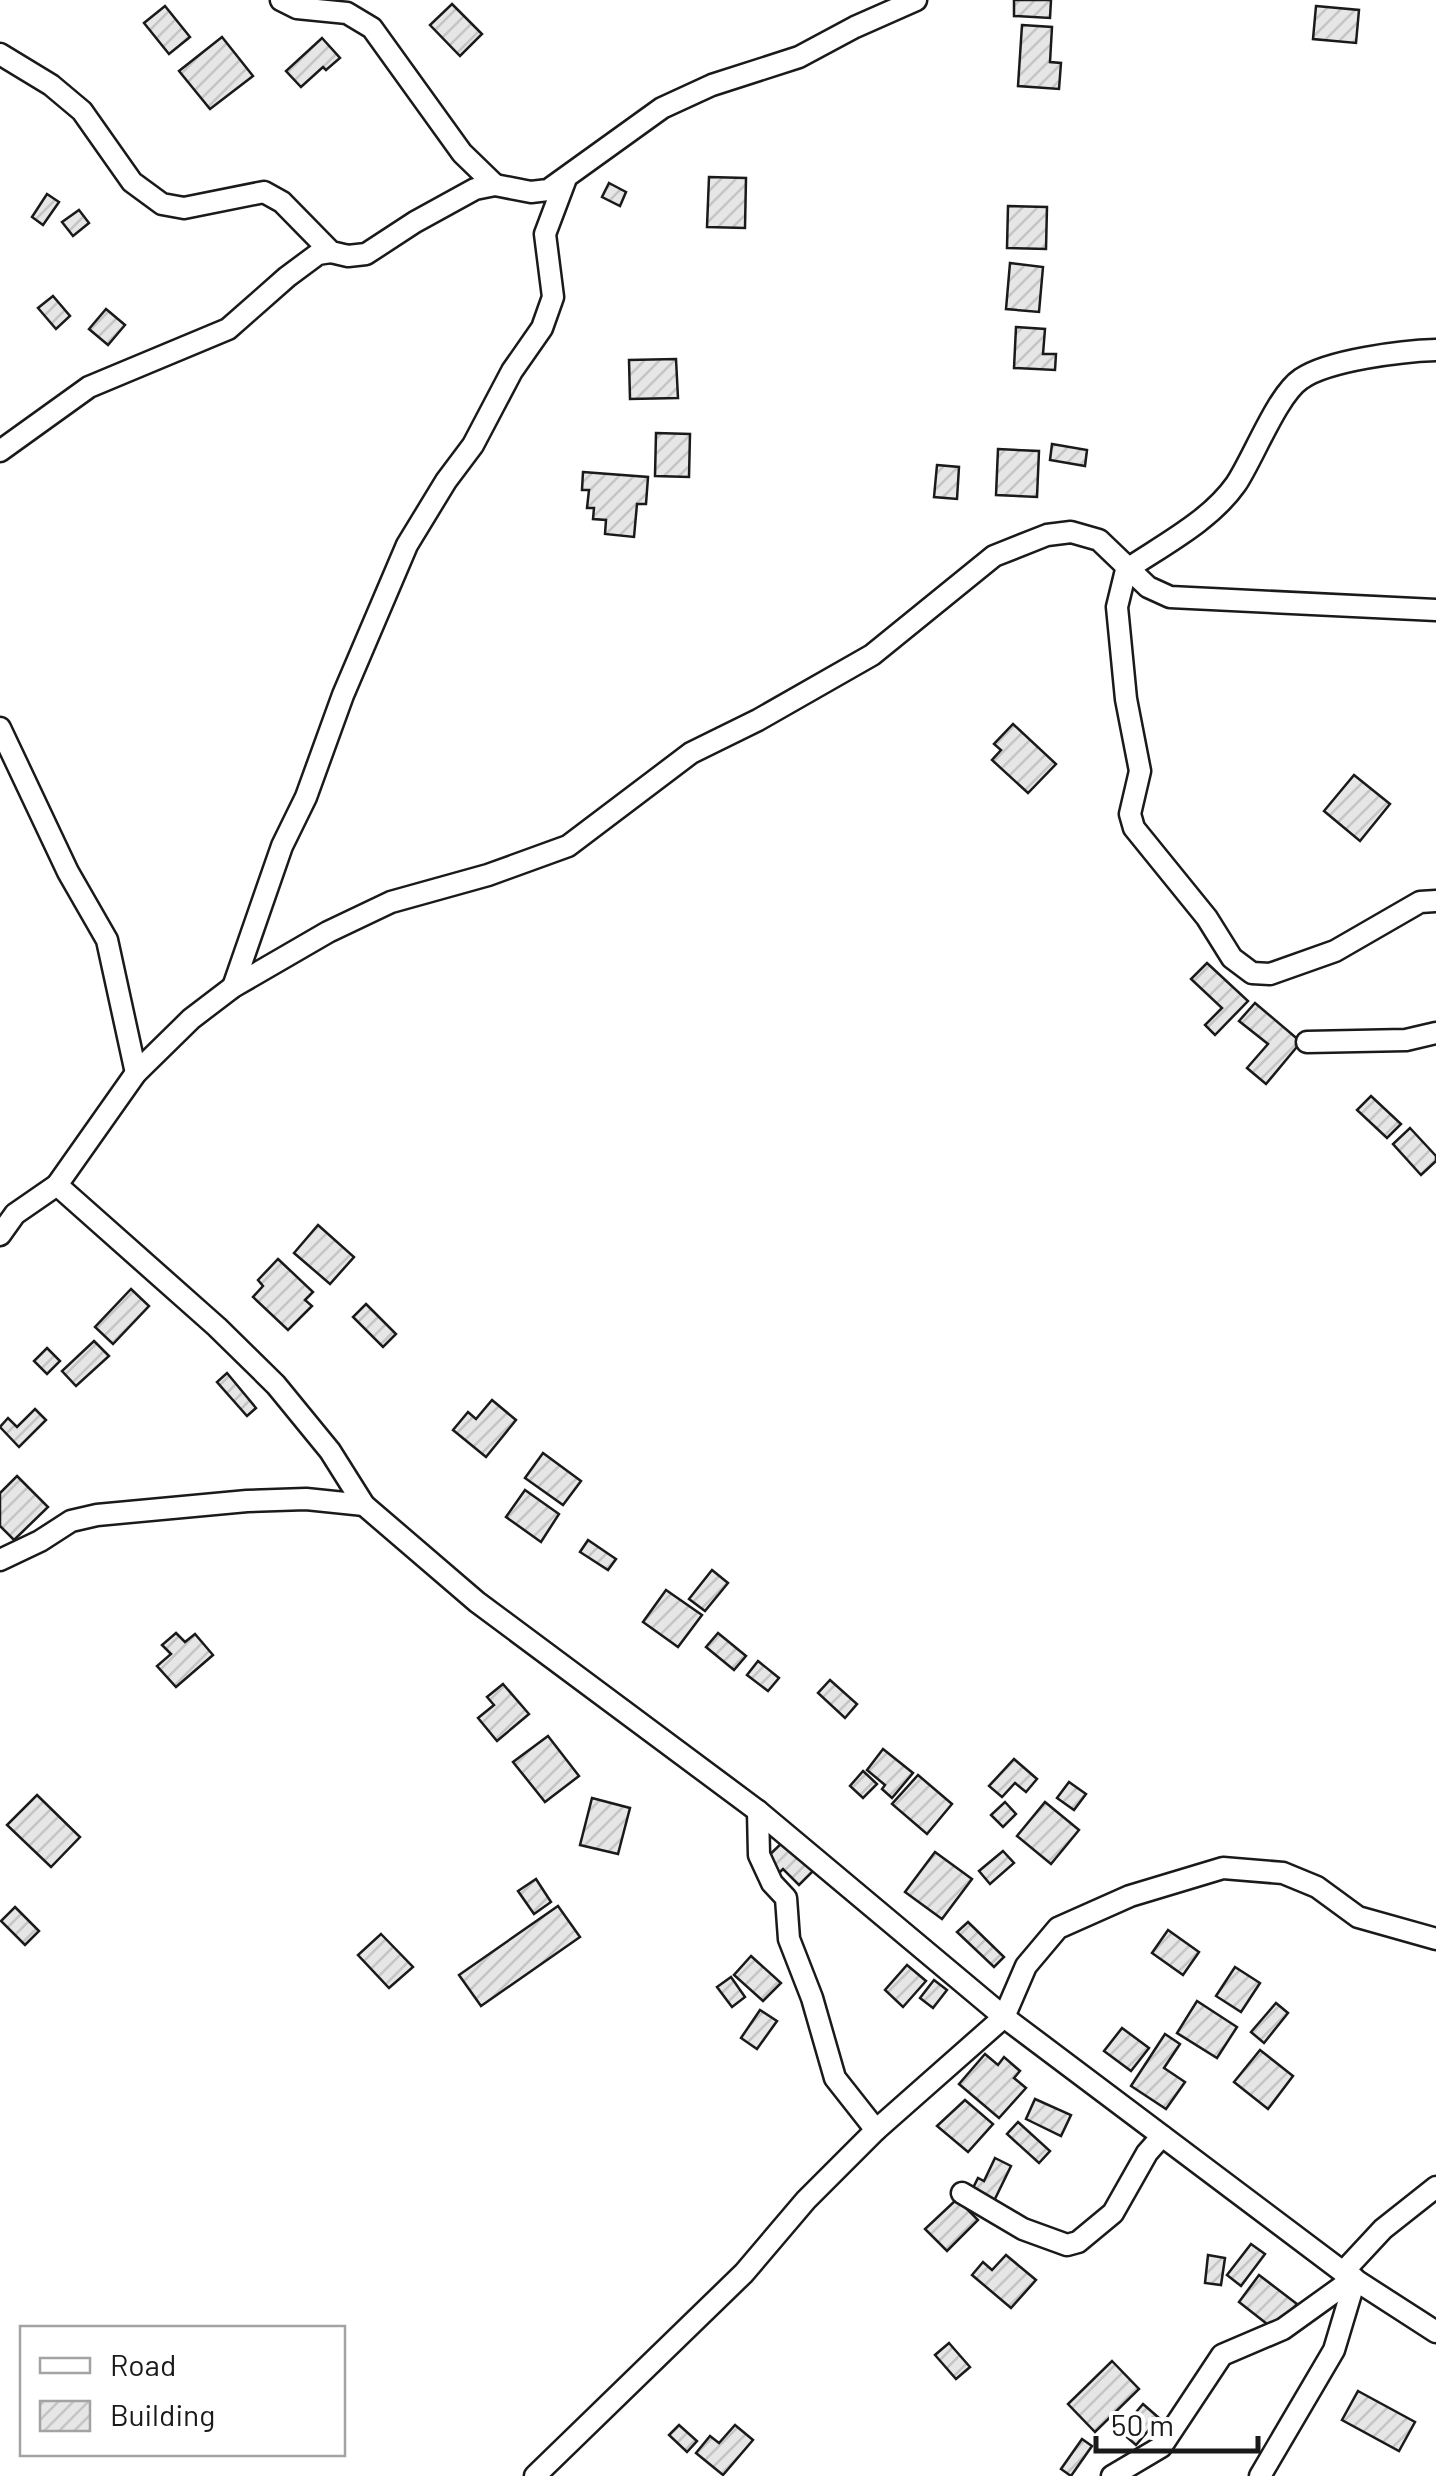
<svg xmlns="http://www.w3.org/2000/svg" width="1436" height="2476" font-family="Barlow,sans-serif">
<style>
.building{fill:url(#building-hatch);stroke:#1a1a1a;stroke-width:2.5}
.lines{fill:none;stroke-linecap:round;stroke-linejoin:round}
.minor-casing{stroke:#1a1a1a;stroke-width:25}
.minor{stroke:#fff;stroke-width:20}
</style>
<defs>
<pattern id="building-hatch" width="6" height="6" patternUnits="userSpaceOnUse" patternTransform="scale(2.5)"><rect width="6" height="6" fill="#e6e6e6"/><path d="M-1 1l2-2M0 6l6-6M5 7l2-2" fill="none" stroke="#c5c5c5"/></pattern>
</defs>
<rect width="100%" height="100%" fill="#fff"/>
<!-- building -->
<g class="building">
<path d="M1014,0H1051L1050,18L1014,16Z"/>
<path d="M452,4L482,34L460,56L430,25Z"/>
<path d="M165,6L190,37L169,54L144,23Z"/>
<path d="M1316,6L1359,10L1356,43L1313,39Z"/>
<path d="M1022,25L1052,27L1050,62L1061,63L1059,89L1018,86Z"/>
<path d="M222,37L253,76L210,109L179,71Z"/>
<path d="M322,38L340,58L326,70L323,67L301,87L286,71Z"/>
<path d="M709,177L746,178L745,228L707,227Z"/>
<path d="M609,183L626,192L620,206L602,197Z"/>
<path d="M47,194L59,202L43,225L32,217Z"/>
<path d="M1008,206L1047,207L1046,249L1007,248Z"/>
<path d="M79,210L89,223L73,236L62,222Z"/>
<path d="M1010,263L1043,267L1039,312L1006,309Z"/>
<path d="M53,296L70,316L56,329L38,308Z"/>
<path d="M106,309L125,325L108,345L89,329Z"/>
<path d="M1016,327L1045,329L1043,354H1056L1055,370L1014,368Z"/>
<path d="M676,359L678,398L630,399L629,360Z"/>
<path d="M656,433L690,434L689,477L655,476Z"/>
<path d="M1052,444L1087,450L1085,466L1050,460Z"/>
<path d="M998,449L1039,451L1037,497L996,495Z"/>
<path d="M937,465L959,467L957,499L934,497Z"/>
<path d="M583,472L648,477L646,504H637L634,537L605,534L606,520L593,519L594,508H587L589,490H582Z"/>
<path d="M1013,724L1056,764L1028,793L992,760L1001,750L994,744Z"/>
<path d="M1354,775L1390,804L1360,841L1324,811Z"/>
<path d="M1207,963L1248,1001L1215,1035L1205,1025L1222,1008L1191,979Z"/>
<path d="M1255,1003L1301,1042L1266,1084L1247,1068L1268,1044L1239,1021Z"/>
<path d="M1371,1096L1401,1124L1387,1138L1357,1110Z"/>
<path d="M1410,1128L1436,1156V1161L1421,1175L1393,1144Z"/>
<path d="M318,1225L354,1257L330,1284L294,1253Z"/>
<path d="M278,1259L313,1292L305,1300L312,1306L288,1330L253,1297L263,1286L258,1280Z"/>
<path d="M131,1289L149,1306L113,1344L95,1327Z"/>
<path d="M366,1304L396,1334L383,1347L353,1317Z"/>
<path d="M94,1341L109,1356L76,1386L62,1371Z"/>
<path d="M47,1348L60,1361L47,1374L34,1361Z"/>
<path d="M227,1373L256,1408L247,1416L217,1382Z"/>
<path d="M492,1400L516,1420L486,1457L453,1430L468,1412L476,1419Z"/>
<path d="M35,1409L46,1420L19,1447L0,1427L8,1418L17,1427Z"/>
<path d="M543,1453L581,1481L563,1505L525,1478Z"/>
<path d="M17,1476L48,1507L14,1540L0,1526V1493Z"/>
<path d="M525,1490L559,1514L541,1542L506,1517Z"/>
<path d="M588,1540L616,1559L608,1570L580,1552Z"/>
<path d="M712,1570L728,1583L705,1611L689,1599Z"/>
<path d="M666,1590L702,1615L678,1647L643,1622Z"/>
<path d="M176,1633L185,1642L195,1634L213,1655L176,1687L157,1666L171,1654L162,1645Z"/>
<path d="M718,1633L746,1656L734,1670L706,1647Z"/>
<path d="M758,1661L779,1678L768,1691L747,1675Z"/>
<path d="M830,1680L857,1704L845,1718L818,1693Z"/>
<path d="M503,1684L529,1714L497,1741L478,1718L494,1705L487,1697Z"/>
<path d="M548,1736L579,1776L545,1802L513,1762Z"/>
<path d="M883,1749L913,1773L892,1798L882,1789L885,1785L867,1770Z"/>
<path d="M1014,1759L1037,1779L1026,1792L1015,1783L1002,1797L989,1786Z"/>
<path d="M863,1771L877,1784L863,1798L850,1786Z"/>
<path d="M918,1775L952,1804L927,1834L892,1804Z"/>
<path d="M1069,1782L1086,1794L1074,1810L1057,1798Z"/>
<path d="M37,1795L80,1837L51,1867L7,1825Z"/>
<path d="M592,1798L630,1808L618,1854L580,1845Z"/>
<path d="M1005,1802L1016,1814L1003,1827L991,1815Z"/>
<path d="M1045,1802L1079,1830L1051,1864L1017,1836Z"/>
<path d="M787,1838L816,1868L799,1885L783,1869L778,1874L764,1860Z"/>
<path d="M1003,1851L1014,1863L990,1884L979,1871Z"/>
<path d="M935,1852L972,1879L942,1919L905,1892Z"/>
<path d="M536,1879L551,1902L534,1914L518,1891Z"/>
<path d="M558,1906L580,1937L481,2006L459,1975Z"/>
<path d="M15,1907L39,1931L25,1945L1,1921Z"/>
<path d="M968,1922L1004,1957L994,1967L957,1932Z"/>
<path d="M1168,1930L1199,1952L1183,1975L1152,1953Z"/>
<path d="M381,1934L413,1967L389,1988L358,1955Z"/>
<path d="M751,1956L781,1983L763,2001L734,1975Z"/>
<path d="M907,1965L926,1981L903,2007L885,1990Z"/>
<path d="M1235,1967L1260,1983L1241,2012L1216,1996Z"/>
<path d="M731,1977L745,1997L732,2007L717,1987Z"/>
<path d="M934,1980L947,1990L933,2008L920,1998Z"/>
<path d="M1197,2001L1237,2027L1217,2058L1177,2033Z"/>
<path d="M1276,2003L1288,2013L1264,2043L1251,2032Z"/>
<path d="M760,2010L777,2021L757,2049L741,2038Z"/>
<path d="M1122,2028L1149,2048L1131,2071L1104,2051Z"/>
<path d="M1165,2034L1180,2044L1164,2068L1185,2082L1166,2109L1131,2086Z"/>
<path d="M1260,2050L1293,2076L1268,2109L1234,2082Z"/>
<path d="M985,2054L998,2065L1004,2057L1020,2071L1014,2078L1026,2088L999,2118L959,2084Z"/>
<path d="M1035,2099L1071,2115L1061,2136L1026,2119Z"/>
<path d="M965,2100L993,2124L968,2152L937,2126Z"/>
<path d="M1018,2122L1050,2151L1039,2163L1007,2134Z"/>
<path d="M995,2158L1011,2166L992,2205L970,2194L978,2178L984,2181Z"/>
<path d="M957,2199L978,2220L947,2251L925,2229Z"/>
<path d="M1251,2244L1265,2254L1241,2286L1227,2275Z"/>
<path d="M1006,2255L1036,2280L1011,2308L972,2275L983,2262L992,2270Z"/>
<path d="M1208,2255L1225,2258L1221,2285L1205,2283Z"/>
<path d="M1259,2275L1297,2304L1276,2331L1239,2302Z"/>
<path d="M949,2343L970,2367L956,2379L935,2355Z"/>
<path d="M1112,2361L1139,2389L1095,2432L1068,2404Z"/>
<path d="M1358,2391L1415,2422L1399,2451L1342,2420Z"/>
<path d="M1143,2404L1159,2418L1136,2445L1120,2431Z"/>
<path d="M679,2425L697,2441L687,2452L669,2435Z"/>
<path d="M735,2425L753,2440L723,2475L696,2453L710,2436L719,2443Z"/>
<path d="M1082,2439L1092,2446L1071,2476L1061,2469Z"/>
</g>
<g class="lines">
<!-- minor casing -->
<g class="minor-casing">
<g id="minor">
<path d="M281,0L297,8L347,13L372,28L462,153L495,185"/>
<path d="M0,54L51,85L82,111L132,182L162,204L184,208L264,192L282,202L331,252L348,256L366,254L415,222L475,189L495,185L531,192L548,190L662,108L712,85L799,57L855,27L916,0"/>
<path d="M1436,350C1403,351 1328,360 1301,379C1277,395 1253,459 1236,484C1210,521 1163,545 1126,570L1117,607L1126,699L1140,771L1130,814L1134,828L1207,918L1232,958L1252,973L1270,974L1335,951L1420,902L1436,901"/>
<path d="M0,451L89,387L228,329L287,277L318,254L331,252"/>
<path d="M0,728L68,872L107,940L136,1073"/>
<path d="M233,987L282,846L306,797L343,695L407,545L446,481L473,445L512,371L542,328L553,297L545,234L565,181"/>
<path d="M1307,1042L1406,1040L1436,1033"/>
<path d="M57,1185L217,1327L276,1385L330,1451L364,1505L477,1602L758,1811L1004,2017L1343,2272L1436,2332"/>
<path d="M0,1235L15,1214L57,1185L136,1073L191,1019L233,987L328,932L391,902L488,875L568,846L691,753L758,720L872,655L994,556L1047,535L1071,532L1099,540L1148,587L1170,597L1436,610"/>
<path d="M0,1560L40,1541L71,1521L97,1515L247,1501L306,1499L364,1505"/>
<path d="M758,1811L759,1855L772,1883L786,1898L789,1939L812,1998L835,2078L876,2130"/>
<path d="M962,2193L1023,2229L1067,2245L1078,2242L1113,2213L1147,2153L1162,2136"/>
<path d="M1343,2272L1383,2229L1436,2187"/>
<path d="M535,2476L744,2273L806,2200L876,2130L1004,2017L1026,1966L1058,1928L1130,1896L1223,1868L1283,1873L1317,1887L1358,1917L1436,1939"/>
<path d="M1112,2476L1161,2447L1222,2355L1283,2329L1354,2278"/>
<path d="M1260,2476L1334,2350L1355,2280"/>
</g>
</g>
<!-- minor -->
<use href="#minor" class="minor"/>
</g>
<!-- legend -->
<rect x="20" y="2326" width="325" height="130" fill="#ffffff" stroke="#a3a3a3" stroke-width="2.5"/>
<rect x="40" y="2358" width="50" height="15" fill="#ffffff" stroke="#a3a3a3" stroke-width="2.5"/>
<text x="110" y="2376" font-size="30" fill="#1a1a1a">Road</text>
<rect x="40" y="2401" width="50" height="30" fill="url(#building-hatch)" stroke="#a3a3a3" stroke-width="2.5"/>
<text x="110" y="2426" font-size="30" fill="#1a1a1a">Building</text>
<!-- scale -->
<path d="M1096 2436v15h162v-15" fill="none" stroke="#1a1a1a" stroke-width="5"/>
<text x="1111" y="2436" font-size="30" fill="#1a1a1a" stroke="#ffffff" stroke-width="8" paint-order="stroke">50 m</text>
</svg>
